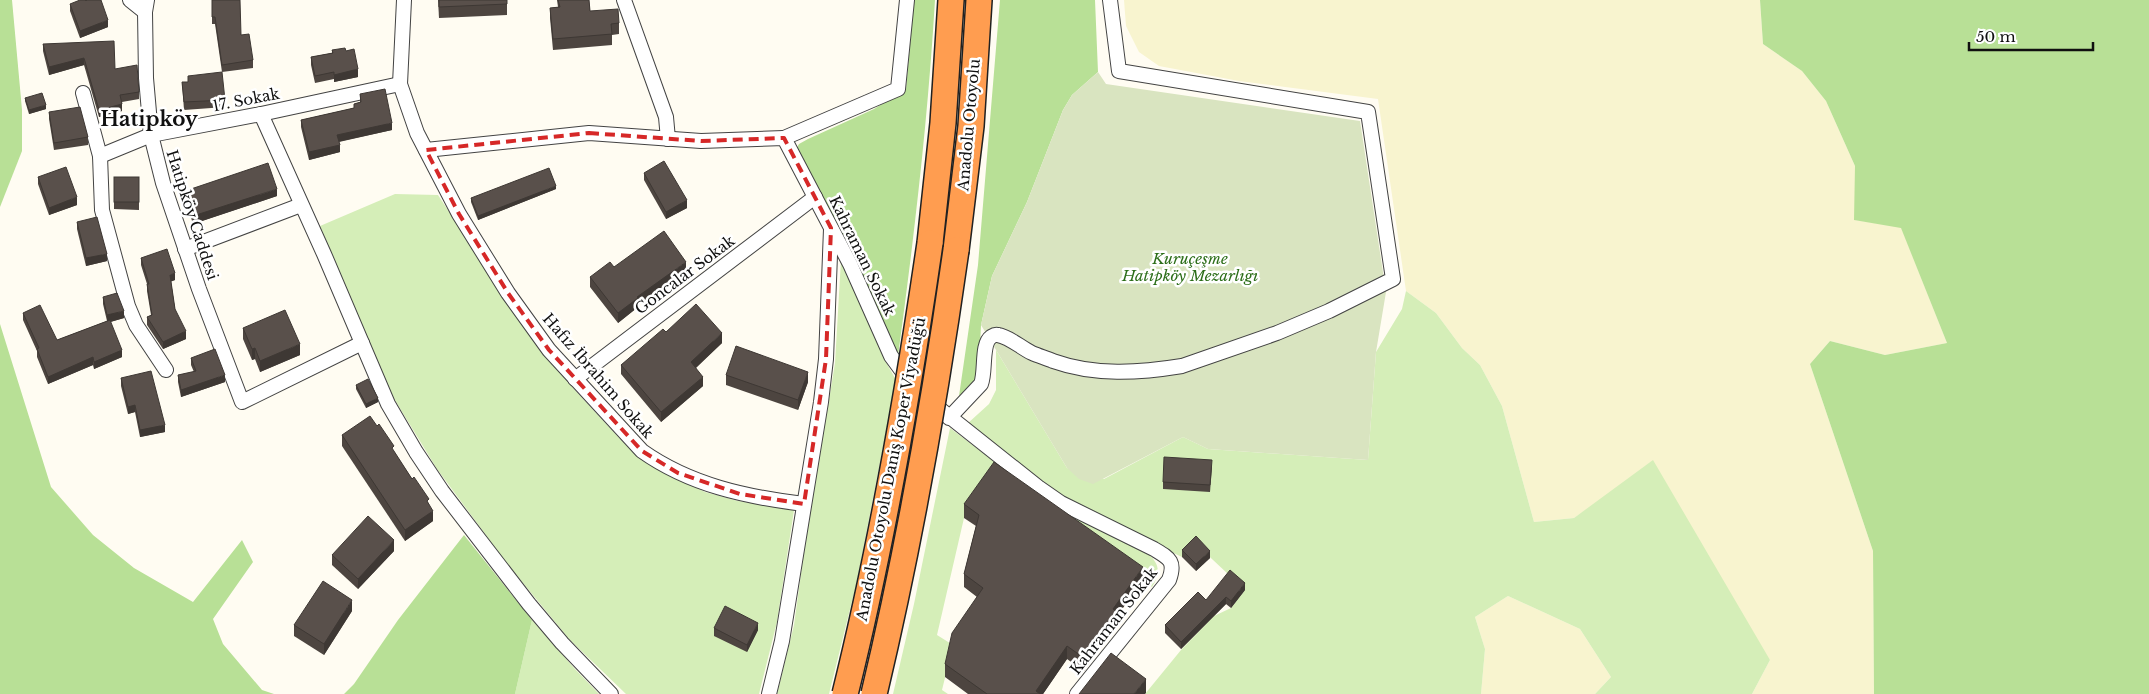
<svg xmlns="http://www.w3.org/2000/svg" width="2149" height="694" font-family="'Libre Baskerville',serif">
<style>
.farmland{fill:#f8f4cf}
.green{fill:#d5eeb8}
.forest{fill:#b8e096}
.cemetery{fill:#d9e4c0}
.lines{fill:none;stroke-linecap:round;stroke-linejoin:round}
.minor-casing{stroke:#434343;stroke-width:16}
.motorway-casing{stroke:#212121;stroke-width:28}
.minor{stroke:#fff;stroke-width:14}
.motorway{stroke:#ff9d50;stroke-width:25}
.motorway-bridge-casing{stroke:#212121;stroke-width:28;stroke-linecap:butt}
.motorway-bridge{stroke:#ff9d50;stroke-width:25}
.wall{fill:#4d4540}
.shaded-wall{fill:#3e3834}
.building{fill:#59504b;stroke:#3e3834}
.marked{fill:none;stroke:#d62828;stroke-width:4;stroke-dasharray:10 6;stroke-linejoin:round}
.labels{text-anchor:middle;stroke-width:5;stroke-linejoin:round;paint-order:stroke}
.street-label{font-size:15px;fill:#101010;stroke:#fff}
.park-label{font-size:15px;font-style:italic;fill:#2c6e19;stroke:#fff}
.district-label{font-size:20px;font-weight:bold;fill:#101010;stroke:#fff}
</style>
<rect width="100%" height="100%" fill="#fffcf2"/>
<!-- farmland -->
<g class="farmland">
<path d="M1124,0H1760L1763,44L1802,71L1826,101L1855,166V220L1901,227L1947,343L1885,355L1830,341L1810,364L1873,551L1874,694H1752L1770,660L1608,495L1574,518L1534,522L1502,406L1480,365L1462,348L1436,313L1406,291L1378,99L1239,81L1159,66L1139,52L1126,26Z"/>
<path d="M1508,596L1580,629L1611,677L1595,694H1481L1485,649L1475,617Z"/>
</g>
<!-- green -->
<g class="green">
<path d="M395,194L438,195L526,329L574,389L620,439L642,459L705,492L738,501L794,510L777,622L759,694H626L569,639L505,561L437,469L393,397L320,226Z"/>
<path d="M841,260L887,364L896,380L857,581L829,694H777L794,625L803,559L835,363Z"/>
<path d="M1406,291L1436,313L1462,348L1480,365L1502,406L1534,522L1574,518L1653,460L1770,660L1752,694H1595L1611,677L1580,629L1508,596L1475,617L1485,649L1481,694H1145L1181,650L1214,616L1231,608L1245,590L1196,544L1182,557L1103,520L1056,494L967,424L989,404L996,390V350L1067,468L1104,479L1183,437L1208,449L1368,460L1376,352L1402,309Z"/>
<path d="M950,428L1031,489L1146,552C1160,563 1161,573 1152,587L994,476L964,518L937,635L953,645L942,690L948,694H893L914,604Z"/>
<path d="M532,620L575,669L599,694H515Z"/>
</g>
<!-- forest -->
<g class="forest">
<path d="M0,0H12L22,110V151L0,207Z"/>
<path d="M914,0H935C928,119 914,238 898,356L796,149L799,144L808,139L874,109L906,89Z"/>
<path d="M1000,0H1095L1098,72L1072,95L1063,110L1027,202L992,276L981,325L979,366L975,380L959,396L978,265Z"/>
<path d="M1760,0H2149V694H1874L1873,551L1810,364L1830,341L1885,355L1947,343L1901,228L1854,220L1855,166L1826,101L1802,71L1763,44Z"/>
<path d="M0,324L51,487L93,535L134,568L193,602L242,540L253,562L213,619L223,644L262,690L274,694H0Z"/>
<path d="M464,535L532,620L515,694H344L354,684L398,620Z"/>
</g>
<!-- cemetery -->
<path class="cemetery" d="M1098,72L1106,84L1360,121L1386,292L1376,352L1368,460L1208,449L1183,437L1093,484L1079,479L1067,468L981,325L992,276L1027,202L1063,110L1072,95Z"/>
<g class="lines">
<!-- minor casing -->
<g class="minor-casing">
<g id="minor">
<path d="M130,0L145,12"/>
<path d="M147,0L145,12L146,78L151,135L163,183L199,289L242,402L362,343"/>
<path d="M404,0L400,84L417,133L459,214L508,293L549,350L642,451C690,485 746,497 804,504"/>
<path d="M624,0L666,117L668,139"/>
<path d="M83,93L100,156L102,210L128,306L136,325L166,370"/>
<path d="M261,114L324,254L388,404L416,452L442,491L529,604L562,643L611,694"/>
<path d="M784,138L898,89L907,0"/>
<path d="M426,150L589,133L701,141L784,138L850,264L891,356L916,390L1038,487L1061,503L1154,549C1169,558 1176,561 1169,580L1077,694"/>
<path d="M100,156L151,135L261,114L400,84"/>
<path d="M185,249L301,205"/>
<path d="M575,379L815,197"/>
<path d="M949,418L981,384C986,372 981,344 991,337C994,335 995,334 998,335C1010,337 1021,348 1032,353C1039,356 1046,358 1053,361C1095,376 1139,373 1182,366L1277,333L1329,311L1393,279L1368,112L1119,71L1110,0"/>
<path d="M769,694L782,641L821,402L826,359L831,229"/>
</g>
</g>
<!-- motorway casing -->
<g class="motorway-casing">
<g id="motorway">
<path d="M930,243L943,123L951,0"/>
<path d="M956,250L971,126L979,0"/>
</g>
</g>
<!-- minor -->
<use href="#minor" class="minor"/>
<!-- motorway -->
<use href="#motorway" class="motorway"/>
<!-- motorway-bridge casing -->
<g class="motorway-bridge-casing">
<g id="motorway-bridge">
<path d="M845,694C882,545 908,394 930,243"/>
<path d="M874,694C909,547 935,399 956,250"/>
</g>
</g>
<!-- motorway-bridge -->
<use href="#motorway-bridge" class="motorway-bridge"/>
</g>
<!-- wall -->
<g class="wall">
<path d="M212,0L241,35L253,60V68L222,72L215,24H212Z"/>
<path d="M438,0H507V15L439,18Z"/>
<path d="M557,0H589L590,11L619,23V34L612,35V45L553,50L550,18V8L558,7Z"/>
<path d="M70,4L108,27L80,38L70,11Z"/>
<path d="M43,44L115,69L139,92V99L122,102V111L99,117L84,65L49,75L43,51Z"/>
<path d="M332,50L346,51L358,77L334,82V79L315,83L311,65V57L332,53Z"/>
<path d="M188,76L225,100V107L184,110L182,82H188Z"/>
<path d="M360,94L392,130L339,142L340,152L309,160L301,127V120L354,108V104L360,102Z"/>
<path d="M25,98L46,109L29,114L25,101Z"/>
<path d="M49,112L88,137V145L54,150L49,119Z"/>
<path d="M644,173L687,208L666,219L644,180Z"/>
<path d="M38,177L77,205L49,215L38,184Z"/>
<path d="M114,177H139V210L114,209Z"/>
<path d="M556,189L478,220L471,202V198Z"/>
<path d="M185,191L277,196L193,224L185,198Z"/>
<path d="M77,222L107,261L86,266L77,229Z"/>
<path d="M141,258L175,280L171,281L175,309L186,339L163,349L147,325V317L151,315L147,291V284L141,265Z"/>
<path d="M686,271L638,305V307L618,323L590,287V277Z"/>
<path d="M103,297L124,318L110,322L122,357L94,369L93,365L48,384L37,357V351L23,320V313L57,340L107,321L103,304Z"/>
<path d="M243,328L300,355L260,372L255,359L252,360L243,339Z"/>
<path d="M666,332L722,343L696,368L703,386L661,422L621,374V365Z"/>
<path d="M191,358L225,382L181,397L178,382V375L194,372L191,365Z"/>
<path d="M726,375L808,382L798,410L726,385Z"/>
<path d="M121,378L165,432L140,437L135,412L128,414L121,386Z"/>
<path d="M356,385L378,402L366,408L356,389Z"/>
<path d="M342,435L394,452L429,504L433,521L405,541L342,446Z"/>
<path d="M1212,467L1210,492L1163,489V482Z"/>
<path d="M964,504L1143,580L1117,616V625L1084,671L1067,659L1043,694H968L945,677V664L977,597L964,587V574L976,526L964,518Z"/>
<path d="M1182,550L1210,558L1196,571L1182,557Z"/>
<path d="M394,551L358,589L332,565V555Z"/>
<path d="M1245,590L1231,608L1226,604L1181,649L1165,633V625L1206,600Z"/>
<path d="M352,611L324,655L294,636V625Z"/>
<path d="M714,628L758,630L747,652L714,636Z"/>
</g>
<!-- shaded-wall -->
<g class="shaded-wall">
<path d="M108,20V27L80,38V31Z"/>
<path d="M84,58V65L49,75V67Z"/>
<path d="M358,69V77L334,82V75Z"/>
<path d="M122,104V111L99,117V110Z"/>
<path d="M46,105V109L29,114V110Z"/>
<path d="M392,123V130L337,142V135Z"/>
<path d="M340,145V152L309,160V152Z"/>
<path d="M556,186V189L478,220V216Z"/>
<path d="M277,189V196L193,224V216Z"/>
<path d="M77,197V205L49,215V208Z"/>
<path d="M687,200V208L666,219V212Z"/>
<path d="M107,254V261L86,266V258Z"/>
<path d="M686,262V271L638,305V307L618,323V313L637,297Z"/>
<path d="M175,273V280L170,282V275Z"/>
<path d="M124,311V318L107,323V315Z"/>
<path d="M186,331V339L163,349V342Z"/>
<path d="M722,333V343L691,372V362Z"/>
<path d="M300,344V355L260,372V361Z"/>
<path d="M255,348V359L252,360V349Z"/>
<path d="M122,350V357L94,369V362Z"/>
<path d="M93,357V365L48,384V377Z"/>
<path d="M808,372V382L798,410V400Z"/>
<path d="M225,375V382L181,397V390Z"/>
<path d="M703,377V386L661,422V412Z"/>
<path d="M378,398V402L366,408V404Z"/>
<path d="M135,405V412L128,414V407Z"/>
<path d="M165,425V432L140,437V430Z"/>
<path d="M433,511V521L405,541V530Z"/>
<path d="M394,540V551L358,589V579Z"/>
<path d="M1210,551V558L1196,571V564Z"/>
<path d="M1143,567V580L1117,616V625L1084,671V658L1113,609Z"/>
<path d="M1245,583V590L1231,608V601Z"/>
<path d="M1226,597V604L1181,649V642Z"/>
<path d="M352,600V611L324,655V644Z"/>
<path d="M758,623V630L747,652V645Z"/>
<path d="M1067,646V659L1043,694H1036V691Z"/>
<path d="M1146,679V693L1145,694H1134Z"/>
</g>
<!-- building -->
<g class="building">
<path d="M80,0H86V1V0H101L108,20L80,31L70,4Z"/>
<path d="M212,0H240L241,35L249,34L253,60L222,65L215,17H212Z"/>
<path d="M439,0H507V4L439,7Z"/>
<path d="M558,0H589L590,11L618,9L619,23L611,24L612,34L553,39L550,8L560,7Z"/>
<path d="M114,41L115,69L137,65L139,92L120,95L122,104L99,110L84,58L49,67L43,44Z"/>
<path d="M345,48L346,51L354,49L358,69L334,75V72L315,76L311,57L333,53L332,50Z"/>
<path d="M222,72L225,100L184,102L182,82H188V76Z"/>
<path d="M385,89L392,123L337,135L340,145L309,152L301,120L354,108V104L361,102L360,94Z"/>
<path d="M42,93L46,105L29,110L25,98Z"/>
<path d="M80,107L88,137L54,143L49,112Z"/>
<path d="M664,161L687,200L666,212L644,173Z"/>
<path d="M268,163L277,189L193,216L185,191Z"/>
<path d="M66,167L77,197L49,208L38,177Z"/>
<path d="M549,168L556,186L478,216L471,198Z"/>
<rect x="114" y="177" width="25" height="25"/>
<path d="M97,217L107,254L86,258L77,222Z"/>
<path d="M664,231L686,262L637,297L638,298L618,313L590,277L610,262L614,267Z"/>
<path d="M167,249L175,273L170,275L175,309L186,331L163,342L147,317L152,315L147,284H149L141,258Z"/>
<path d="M117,293L124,311L107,315L103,297Z"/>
<path d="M696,304L722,333L691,362L703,377L661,412L621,365L663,329L666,332Z"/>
<path d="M40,305L57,340L110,320L122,350L94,362L93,357L48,377L37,349L39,348L23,313Z"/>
<path d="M285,310L300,344L260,361L255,348L252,349L243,328Z"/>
<path d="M736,346L808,372L798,400L726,375Z"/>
<path d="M215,349L225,375L181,390L178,375L196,371L191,358Z"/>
<path d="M151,371L165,425L140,430L135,405L128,407L121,378Z"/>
<path d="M368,379L378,398L366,404L356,385Z"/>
<path d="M370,416L377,426L379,424L394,446L392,448L412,479L414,477L429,499L427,501L433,511L405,530L342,435Z"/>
<path d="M1164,457L1212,460L1210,485L1163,482Z"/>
<path d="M994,462L1143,567L1113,609L1117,612L1084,658L1067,646L1036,691L1040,694H987L945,664L952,633L983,588L964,574L979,515L964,504Z"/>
<path d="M368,516L394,540L358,579L332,555Z"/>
<path d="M1196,536L1210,551L1196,564L1182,550Z"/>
<path d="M1230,570L1245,583L1231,601L1226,597L1181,642L1165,625L1198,592L1206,600Z"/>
<path d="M323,581L352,600L324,644L294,625Z"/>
<path d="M725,606L758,623L747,645L714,628Z"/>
<path d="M1111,653L1146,679L1134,694H1079Z"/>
</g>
<!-- marked area -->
<path class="marked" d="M589,133L701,141L784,138L831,228L826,359L804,504L740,494L678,473L642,451L549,350L508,293L459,214L426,150Z"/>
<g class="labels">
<!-- street labels -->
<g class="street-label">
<text transform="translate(246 100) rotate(-11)" y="5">17. Sokak</text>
<text transform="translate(969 125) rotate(-85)" y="5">Anadolu Otoyolu</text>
<text transform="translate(192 215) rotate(72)" y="5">Hatipköy Caddesi</text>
<text transform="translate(862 256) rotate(64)" y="5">Kahraman Sokak</text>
<text transform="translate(685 275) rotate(-37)" y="5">Goncalar Sokak</text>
<text transform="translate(598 376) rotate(49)" y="5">Hafız İbrahim Sokak</text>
<text transform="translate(891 469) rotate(-79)" y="5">Anadolu Otoyolu Daniş Koper Viyadüğü</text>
<text transform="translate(1114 621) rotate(-52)" y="5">Kahraman Sokak</text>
</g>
<!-- park labels -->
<g class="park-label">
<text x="1190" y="264">Kuruçeşme<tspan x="1190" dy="17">Hatipköy Mezarlığı</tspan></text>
</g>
<!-- district labels -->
<g class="district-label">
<text x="149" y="126">Hatipköy</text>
</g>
</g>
<!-- scale -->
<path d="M1969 42v8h124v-8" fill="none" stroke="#101010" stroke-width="2.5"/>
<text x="1976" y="42" font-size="15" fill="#101010" stroke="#ffffff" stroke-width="4" paint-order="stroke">50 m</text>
</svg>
